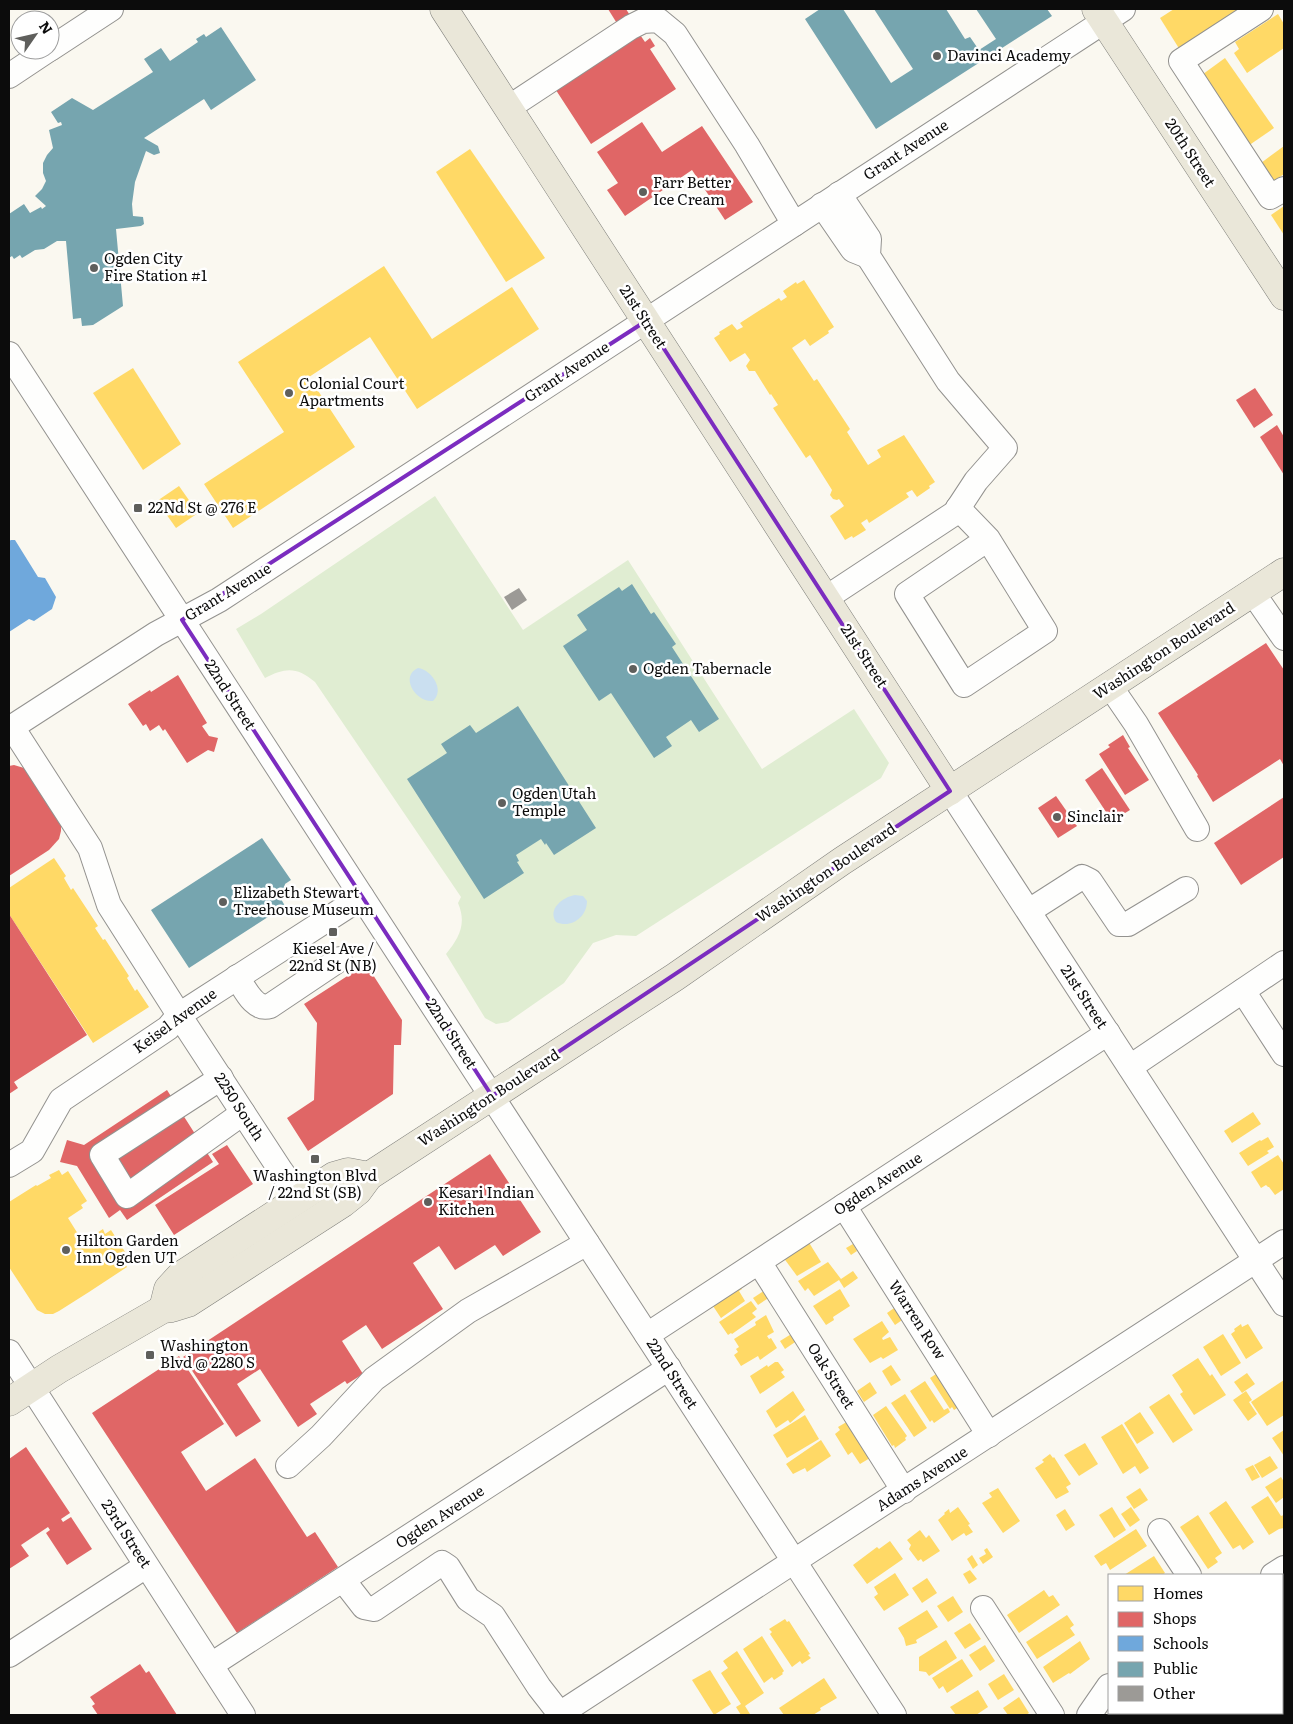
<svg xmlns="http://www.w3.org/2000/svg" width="1293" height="1724" font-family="Literata,serif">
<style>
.green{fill:#e0edd2}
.water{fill:#cadff0}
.homes{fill:#ffd966}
.shops{fill:#e06666}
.schools{fill:#6fa8dc}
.public{fill:#76a5af}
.building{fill:#9c9a96}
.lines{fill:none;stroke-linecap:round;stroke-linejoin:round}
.minor-casing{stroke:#93928f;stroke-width:26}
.major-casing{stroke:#80807c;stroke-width:29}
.minor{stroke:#fefefd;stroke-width:24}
.major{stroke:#eae7d9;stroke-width:28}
.marked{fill:none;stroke:#7b2cbf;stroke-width:4;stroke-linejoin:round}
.poi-dot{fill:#5f5f5c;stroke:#fff;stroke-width:2}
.labels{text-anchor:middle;stroke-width:5;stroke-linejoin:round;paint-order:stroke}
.poi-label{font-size:15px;fill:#0c0c0c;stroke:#fff;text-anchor:start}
.street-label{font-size:15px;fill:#0c0c0c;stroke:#fff}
</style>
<rect width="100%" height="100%" fill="#faf8f0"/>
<!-- green -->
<path class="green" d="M435,496L523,630L628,560L762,769L854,709L889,763L881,778L636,936L616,935L593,943L564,983L508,1022L496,1024L485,1018L446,954C459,938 467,924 458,903L461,897L315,682C297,667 286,667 265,678L236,629L261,614Z"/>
<!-- water -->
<g class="water">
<path d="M418,668C432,670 445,690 433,701C416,703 399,676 418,668Z"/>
<path d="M575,895L583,896L587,901C587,917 571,929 556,922C547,909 563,897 575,895Z"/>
</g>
<!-- homes -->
<g class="homes">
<path d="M1174,9H1243L1180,50L1160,18Z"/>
<path d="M1278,14L1284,24V48L1247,73L1234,53L1239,49L1235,42Z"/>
<path d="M1225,58L1274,128L1248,146L1199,77Z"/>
<path d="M1284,146V174L1274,181L1261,163Z"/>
<path d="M470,149L545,258L506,282L436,172Z"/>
<path d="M1284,206V235L1271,215Z"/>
<path d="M384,266L432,339L512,287L539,329L417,409L370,337L309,377L355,447L233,528L204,484L284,432L238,362Z"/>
<path d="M804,280L834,327L828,331L829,333L810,346L805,339L792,348L814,381L817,379L850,429L847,432L868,465L881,457L877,450L904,435L935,482L929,486L930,488L917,497L912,490L906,493L909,497L869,523L867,519L861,523L866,530L853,538L852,536L845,540L830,516L844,506L839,499L837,500L833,499L830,495L832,490L810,455L806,458L773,408L778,405L771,394L770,395L755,371H749L746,366L750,360L745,353L730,362L714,338L720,334L719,332L732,324L737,330L743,327L740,323L779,298L781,301L787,297L783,291L796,282L797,284Z"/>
<path d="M133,368L181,444L143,470L93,393Z"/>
<path d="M179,486L198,513L176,528L157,501Z"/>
<path d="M54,858L66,876L64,878L71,890L73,888L98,926L95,928L103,940L105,939L129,976L127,978L135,991L137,989L149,1007L93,1043L9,914V888Z"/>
<path d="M1253,1112L1261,1124L1232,1143L1224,1131Z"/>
<path d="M1268,1137L1274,1147L1267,1151L1269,1153L1248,1166L1239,1153L1260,1140L1261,1141Z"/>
<path d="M1278,1155L1284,1164V1189L1275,1195L1269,1187H1268L1266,1185L1261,1188L1251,1172Z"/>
<path d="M59,1170L62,1175L68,1171L87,1201L81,1205L83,1208L68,1218L83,1242L103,1229L105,1234L111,1230L129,1258L124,1262L127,1267L89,1292L59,1311L53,1314H45L37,1310L9,1267V1202L36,1185L37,1186L51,1178L49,1175Z"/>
<path d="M808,1241L821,1262L797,1276L783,1257Z"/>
<path d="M853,1244L857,1251L851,1255L846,1248Z"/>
<path d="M828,1262L841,1279L853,1271L858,1278L844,1288L839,1280L814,1296L808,1288L805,1291L798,1281Z"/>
<path d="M738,1283L742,1289L739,1291L745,1301L721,1318L713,1306Z"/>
<path d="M840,1289L850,1306L833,1317L834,1320L826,1325L813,1306Z"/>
<path d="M765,1290L770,1297L758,1305L753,1298Z"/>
<path d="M751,1301L757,1309L752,1313L756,1317L732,1334L731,1333L728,1335L719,1322Z"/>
<path d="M900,1304L908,1316L895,1325L887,1313Z"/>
<path d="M766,1315L774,1332L767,1336L769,1339L771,1338L777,1348L760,1360L758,1356L741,1366L734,1355L738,1352L736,1349L739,1347L734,1339L756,1325L755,1322Z"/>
<path d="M882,1321L889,1332L882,1338L883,1340L890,1337L898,1350L883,1359L881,1357L870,1363L853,1339Z"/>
<path d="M1241,1324L1242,1327L1248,1324L1263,1348L1246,1359L1231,1334L1235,1331L1234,1329Z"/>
<path d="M793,1333L798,1340L785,1349L780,1341Z"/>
<path d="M1223,1334L1241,1363L1221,1376L1203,1347Z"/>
<path d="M1198,1358L1210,1376L1212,1374L1226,1395L1194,1415L1180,1394L1183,1392L1172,1375Z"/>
<path d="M775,1362H778L784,1370L781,1372L785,1377L760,1394L750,1376L767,1365L768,1367Z"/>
<path d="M891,1365L901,1380L891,1386L882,1371Z"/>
<path d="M945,1368L965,1403L954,1410L952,1407L950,1409L930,1378Z"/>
<path d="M1247,1373L1255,1384L1242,1393L1234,1382Z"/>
<path d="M1284,1380V1415L1267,1426L1251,1402Z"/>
<path d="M925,1381L944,1410L948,1408L950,1412L934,1423L932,1420L930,1422L910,1391Z"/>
<path d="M870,1382L877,1393L864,1402L857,1391Z"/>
<path d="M793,1391L805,1410L790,1423L788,1420L776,1428L766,1411Z"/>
<path d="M1246,1391L1252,1400L1249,1402L1257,1414L1248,1421L1233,1400Z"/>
<path d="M905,1394L927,1428L914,1437L891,1403Z"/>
<path d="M1169,1394L1193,1430L1173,1443L1149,1407Z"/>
<path d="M886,1406L907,1436L905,1438L906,1440L895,1448L894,1445L892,1446L873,1415Z"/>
<path d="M1140,1412L1154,1433L1137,1444L1124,1423Z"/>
<path d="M805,1415L819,1439L787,1458L773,1435Z"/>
<path d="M850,1420L870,1458L860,1464L852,1452L848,1455L835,1434L840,1430L838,1427Z"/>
<path d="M1122,1424L1149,1468L1140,1474L1135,1466L1123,1474L1101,1437Z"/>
<path d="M1284,1430V1456L1272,1438Z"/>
<path d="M821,1440L831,1456L807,1472L805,1468L793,1474L786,1464Z"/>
<path d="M1085,1443L1098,1464L1079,1476L1064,1455Z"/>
<path d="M1050,1454L1053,1458L1054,1457L1071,1484L1066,1487L1069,1492L1056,1499L1035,1468L1044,1462L1042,1460Z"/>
<path d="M1270,1456L1278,1468L1262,1478L1254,1465Z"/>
<path d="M1253,1465L1260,1477L1252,1481L1245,1469Z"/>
<path d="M1281,1477L1284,1482V1497L1276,1503L1265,1487Z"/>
<path d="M998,1488L1020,1521L1003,1533L982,1503L992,1497L989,1493Z"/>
<path d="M1140,1488L1148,1500L1134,1509L1126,1497Z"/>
<path d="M1268,1496L1281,1516L1284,1515V1528L1279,1529L1269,1535L1251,1507Z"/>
<path d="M1226,1501L1254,1542L1243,1550L1240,1545L1233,1549L1209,1513Z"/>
<path d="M958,1507L970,1524L968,1525L973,1532L966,1536L964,1533L952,1541L938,1520L945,1514L944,1513L949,1509L950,1513Z"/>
<path d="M1112,1507L1126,1530L1114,1538L1099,1515Z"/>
<path d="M1131,1507L1140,1520L1130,1527L1121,1514Z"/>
<path d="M1065,1509L1075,1525L1066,1531L1056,1515Z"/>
<path d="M1198,1515L1222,1553L1215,1558L1218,1562L1208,1569L1180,1527Z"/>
<path d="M1136,1529L1147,1546L1110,1570L1106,1563L1101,1566L1094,1556Z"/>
<path d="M920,1530L926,1538L929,1535L940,1551L923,1562L921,1559L918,1561L909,1549L911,1545L907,1540Z"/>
<path d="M890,1541L903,1559L867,1584L853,1565L877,1547L879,1549Z"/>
<path d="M987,1548L993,1557L983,1564L979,1558L986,1554L984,1550Z"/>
<path d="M972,1555L978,1565L973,1569L967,1559Z"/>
<path d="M1154,1556L1165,1573L1162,1575H1124Z"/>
<path d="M970,1570L977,1579L969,1584L963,1574Z"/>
<path d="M895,1573L909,1595L884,1611L874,1597L878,1594L874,1587Z"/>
<path d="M927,1578L937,1593L922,1603L912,1588Z"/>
<path d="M1044,1590L1049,1597L1053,1595L1060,1605L1019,1633L1007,1615Z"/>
<path d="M953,1596L963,1612L948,1622L937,1606Z"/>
<path d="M927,1610L938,1627L916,1640L917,1643L906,1646L904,1638L898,1628Z"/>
<path d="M1067,1615L1074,1625L1070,1628L1075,1635L1037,1659L1026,1642Z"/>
<path d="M785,1619L787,1622L789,1621L810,1654L808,1655L811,1658L802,1664L800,1661L792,1667L770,1634L772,1632L769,1629Z"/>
<path d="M970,1623L981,1639L965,1649L954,1633Z"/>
<path d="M762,1636L784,1671L782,1673L783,1674L774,1680L772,1677L764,1683L743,1649Z"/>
<path d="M946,1640L957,1658L929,1676L926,1672L919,1671V1657Z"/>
<path d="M1080,1641L1090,1659L1070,1674L1069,1673L1053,1683L1043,1667Z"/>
<path d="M985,1645L995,1661L980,1671L969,1655Z"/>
<path d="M737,1651L764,1693L745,1706L750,1714L748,1715H741L736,1707L741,1704L721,1673L728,1668L723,1661Z"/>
<path d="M962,1659L973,1676L947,1693L943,1686L939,1689L932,1678Z"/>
<path d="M710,1670L731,1704L714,1715L692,1680Z"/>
<path d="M1004,1674L1014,1690L998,1700L988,1684Z"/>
<path d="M824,1678L837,1698L820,1708L821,1710L813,1715H784L779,1708Z"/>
<path d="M978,1690L988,1707L976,1715H956L950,1707Z"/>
<path d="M1019,1697L1029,1713L1026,1715H1008L1003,1708Z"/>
</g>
<!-- shops -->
<g class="shops">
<path d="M608,9H626L631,17L618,25Z"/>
<path d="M636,29L645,42L650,38L655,46L650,49L676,89L591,144L552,84Z"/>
<path d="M642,122L662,152L702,126L753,202L725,220L692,170L625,216L607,190L618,183L597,152Z"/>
<path d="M1255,388L1273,415L1254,428L1236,400Z"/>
<path d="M1277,425L1284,437V475L1260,437Z"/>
<path d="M1266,643L1284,670V766L1280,759L1213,802L1197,776L1198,775L1158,713Z"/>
<path d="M178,675L207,723L202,726L209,736L218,738L214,752L208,750L187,763L165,729L163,731L159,725L150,731L146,724L143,726L128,704L150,690L151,692Z"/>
<path d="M1123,735L1130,747L1128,748L1149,780L1125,795L1099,754L1110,747L1108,745Z"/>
<path d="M14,765L24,768L31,773L61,823V831L59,839L49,850L9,876V766Z"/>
<path d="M1102,768L1130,810L1112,821L1085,780Z"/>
<path d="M1056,796L1077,826L1058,838L1038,808Z"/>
<path d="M1284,797V857L1241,885L1214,843Z"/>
<path d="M9,914L87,1035L14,1082L18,1088L9,1094Z"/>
<path d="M366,964L402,1020L401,1045H394L393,1094L308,1151L287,1118L314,1100L317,1023L304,1004Z"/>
<path d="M167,1090L213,1162L127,1220L120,1210L109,1218L77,1166L60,1162L67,1140L84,1145Z"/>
<path d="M227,1145L253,1184L174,1235L155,1205L219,1164L212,1154Z"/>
<path d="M490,1154L541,1232L503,1256L495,1245L455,1270L439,1246L413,1263L443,1309L382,1349L366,1325L342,1341L363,1374L347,1384L345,1381L310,1404L317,1414L298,1427L260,1369L237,1384L261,1421L236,1437L183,1357Z"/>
<path d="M179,1356L224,1424L181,1452L206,1491L255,1458L307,1537L315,1532L338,1567L237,1633L92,1413Z"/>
<path d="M26,1447L70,1513L61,1519L63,1522L71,1517L92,1549L67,1565L46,1533L50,1530L48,1527L21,1545L29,1556L9,1569V1459Z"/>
<path d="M140,1664L146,1673L149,1671L177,1715H98L92,1706L95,1704L90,1697Z"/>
</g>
<!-- schools -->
<path class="schools" d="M11,540H15L38,577L45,578L56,597L52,609L34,621L29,619L9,632V541Z"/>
<!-- public -->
<g class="public">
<path d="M820,9H843L891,83L913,69L874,9H946L965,39L970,37L979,50L996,39L976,9H1047L1052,16L876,129L805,19Z"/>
<path d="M221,27L256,80L211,110L204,99L144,138L158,146L160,153L154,155L146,151L135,182L132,204L133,216L143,217L144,224L141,226L116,229L123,306L93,325L82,326L81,318L73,319L66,241H57L44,249L35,250L22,258L20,255L14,259L12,256L9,258V214L24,204L30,213L41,207L42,209L46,206L35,196L42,189L46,181L43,173V163L47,155L53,148L49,130L62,125L61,122L58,123L51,112L72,98L93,110L153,72L144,59L161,48L170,61L198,42L196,39L204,34L206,37Z"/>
<path d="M632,584L651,614L654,612L676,644L672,647L719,719L699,732L691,720L666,737L672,746L654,758L611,693L599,701L563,646L587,630L577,615L619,587L622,591Z"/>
<path d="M518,706L596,828L554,855L546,843L545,845L541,839L516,855L519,861L517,862L524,873L484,899L407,779L447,753L441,744L470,725L476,733Z"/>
<path d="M262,838L291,880L285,884L284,892L281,899L285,906L189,968L151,910Z"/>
</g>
<!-- building -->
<path class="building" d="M519,588L527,600L512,610L504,597Z"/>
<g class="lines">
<!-- minor casing -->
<g class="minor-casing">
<g id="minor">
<path d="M1261,9L1181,61L1270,197L1284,189"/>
<path d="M50,49L111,9"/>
<path d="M9,76L48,50"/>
<path d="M508,108L631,27L643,21L658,20L675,34L747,145L794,224"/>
<path d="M822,205L853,250L868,256"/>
<path d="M9,354L894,1715"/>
<path d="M958,508L988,539L1045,631L964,685L907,594L988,539"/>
<path d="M1253,593L1284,638"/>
<path d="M826,598L955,513L976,481L1005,448L948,381L868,256L869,239L839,194"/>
<path d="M1110,686L1136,724L1197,829"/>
<path d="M12,727L90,848L109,905L179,1015L281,1171L300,1198"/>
<path d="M9,729L156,634L219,600L1123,9"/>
<path d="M950,791L1284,1304"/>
<path d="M1029,911L1082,877L1090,881L1119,924H1128L1186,889"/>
<path d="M237,977C245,989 254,1011 270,1006L340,959"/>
<path d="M1243,991L1284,1054"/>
<path d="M1130,1067L1284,963"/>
<path d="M221,1078L102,1155L127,1196L243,1113"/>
<path d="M9,1165L32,1151L61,1100L168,1028L179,1015L362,897"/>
<path d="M844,1206L989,1435"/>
<path d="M759,1262L904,1491"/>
<path d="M647,1335L1108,1033"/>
<path d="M9,1352L243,1715"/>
<path d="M288,1466L321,1436L374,1379L468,1311L587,1243"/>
<path d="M1160,1531L1189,1575"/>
<path d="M1273,1575L1284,1568"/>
<path d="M343,1580L364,1607L374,1609L442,1563L448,1567L468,1599L493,1616L539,1687L560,1714"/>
<path d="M983,1608L1052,1715"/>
<path d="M9,1655L146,1566"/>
<path d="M211,1665L669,1368"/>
<path d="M558,1715L1284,1242"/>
<path d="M1089,1715L1109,1686"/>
</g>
</g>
<!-- major casing -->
<g class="major-casing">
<g id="major">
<path d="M444,9L950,791"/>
<path d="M1096,9L1284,296"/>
<path d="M163,1309L168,1289L180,1276L334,1176L348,1172L369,1176"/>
<path d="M9,1402L59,1369L163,1309L172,1308L188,1303L343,1203L358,1191L369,1176L675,977L842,861L1284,572"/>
</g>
</g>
<!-- minor -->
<use href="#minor" class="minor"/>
<!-- major -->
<use href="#major" class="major"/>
</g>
<!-- marked area -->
<path class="marked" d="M646,321L950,791L492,1096L182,620Z"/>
<!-- markers -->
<g class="poi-dot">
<circle cx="937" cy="56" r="5"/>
<circle cx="643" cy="192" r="5"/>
<circle cx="94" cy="268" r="5"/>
<circle cx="289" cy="393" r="5"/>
<rect x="133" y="503" width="10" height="10" rx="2.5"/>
<circle cx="633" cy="669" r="5"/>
<circle cx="502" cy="803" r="5"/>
<circle cx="1057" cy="817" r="5"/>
<circle cx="223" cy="902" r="5"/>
<rect x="328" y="927" width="10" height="10" rx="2.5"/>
<rect x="310" y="1154" width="10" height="10" rx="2.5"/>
<circle cx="428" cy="1202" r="5"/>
<circle cx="66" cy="1250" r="5"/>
<rect x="145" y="1350" width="10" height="10" rx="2.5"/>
</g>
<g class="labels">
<!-- poi labels -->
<g class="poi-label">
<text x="947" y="61">Davinci Academy</text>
<text x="653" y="188">Farr Better<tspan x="653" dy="17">Ice Cream</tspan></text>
<text x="104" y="264">Ogden City<tspan x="104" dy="17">Fire Station #1</tspan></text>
<text x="299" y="389">Colonial Court<tspan x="299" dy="17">Apartments</tspan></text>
<text x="148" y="513">22Nd St @ 276 E</text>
<text x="643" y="674">Ogden Tabernacle</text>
<text x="512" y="799">Ogden Utah<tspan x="512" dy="17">Temple</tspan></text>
<text x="1067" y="822">Sinclair</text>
<text x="233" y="898">Elizabeth Stewart<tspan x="233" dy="17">Treehouse Museum</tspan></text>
<text x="333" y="954" text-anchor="middle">Kiesel Ave /<tspan x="333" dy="17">22nd St (NB)</tspan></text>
<text x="315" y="1181" text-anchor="middle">Washington Blvd<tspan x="315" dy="17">/ 22nd St (SB)</tspan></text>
<text x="438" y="1198">Kesari Indian<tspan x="438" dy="17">Kitchen</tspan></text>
<text x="76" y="1246">Hilton Garden<tspan x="76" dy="17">Inn Ogden UT</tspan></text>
<text x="160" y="1351">Washington<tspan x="160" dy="17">Blvd @ 2280 S</tspan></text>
</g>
<!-- street labels -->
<g class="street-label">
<text transform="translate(906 150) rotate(-33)" y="5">Grant Avenue</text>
<text transform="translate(1190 153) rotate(57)" y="5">20th Street</text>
<text transform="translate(643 317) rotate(57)" y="5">21st Street</text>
<text transform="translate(567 372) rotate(-33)" y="5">Grant Avenue</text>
<text transform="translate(228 592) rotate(-31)" y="5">Grant Avenue</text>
<text transform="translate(1164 651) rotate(-33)" y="5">Washington Boulevard</text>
<text transform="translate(864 656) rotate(57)" y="5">21st Street</text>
<text transform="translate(230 695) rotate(57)" y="5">22nd Street</text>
<text transform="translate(826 873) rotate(-34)" y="5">Washington Boulevard</text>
<text transform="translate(1084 997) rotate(57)" y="5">21st Street</text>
<text transform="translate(175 1021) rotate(-36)" y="5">Keisel Avenue</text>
<text transform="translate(451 1034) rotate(57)" y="5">22nd Street</text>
<text transform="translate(489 1098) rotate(-33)" y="5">Washington Boulevard</text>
<text transform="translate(239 1107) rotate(57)" y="5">2250 South</text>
<text transform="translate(878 1184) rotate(-33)" y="5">Ogden Avenue</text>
<text transform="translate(917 1320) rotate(57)" y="5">Warren Row</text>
<text transform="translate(672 1374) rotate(57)" y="5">22nd Street</text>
<text transform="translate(831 1376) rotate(58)" y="5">Oak Street</text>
<text transform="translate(922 1479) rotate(-33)" y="5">Adams Avenue</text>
<text transform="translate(440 1517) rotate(-33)" y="5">Ogden Avenue</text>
<text transform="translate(126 1534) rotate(57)" y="5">23rd Street</text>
</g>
</g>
<!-- border -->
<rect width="1293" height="1724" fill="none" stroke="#0c0c0c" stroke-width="20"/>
<!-- legend -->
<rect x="1108" y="1574" width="175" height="140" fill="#ffffff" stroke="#9e9e9e"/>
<rect x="1118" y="1586" width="25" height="15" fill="#ffd966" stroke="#9e9e9e"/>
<text x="1153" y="1599" font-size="15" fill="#0c0c0c">Homes</text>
<rect x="1118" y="1612" width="25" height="15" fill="#e06666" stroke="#9e9e9e"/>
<text x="1153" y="1624" font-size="15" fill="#0c0c0c">Shops</text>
<rect x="1118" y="1636" width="25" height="15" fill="#6fa8dc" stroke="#9e9e9e"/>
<text x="1153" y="1649" font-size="15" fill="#0c0c0c">Schools</text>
<rect x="1118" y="1662" width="25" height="15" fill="#76a5af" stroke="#9e9e9e"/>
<text x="1153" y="1674" font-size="15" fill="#0c0c0c">Public</text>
<rect x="1118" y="1686" width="25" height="15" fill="#9c9a96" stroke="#9e9e9e"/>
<text x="1153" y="1699" font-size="15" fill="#0c0c0c">Other</text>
<!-- north arrow -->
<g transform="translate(35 35) rotate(56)"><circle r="24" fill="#ffffff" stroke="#9e9e9e"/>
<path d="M0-4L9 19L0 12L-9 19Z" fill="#5f5f5c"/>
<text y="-8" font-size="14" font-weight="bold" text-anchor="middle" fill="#0c0c0c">N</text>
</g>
</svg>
